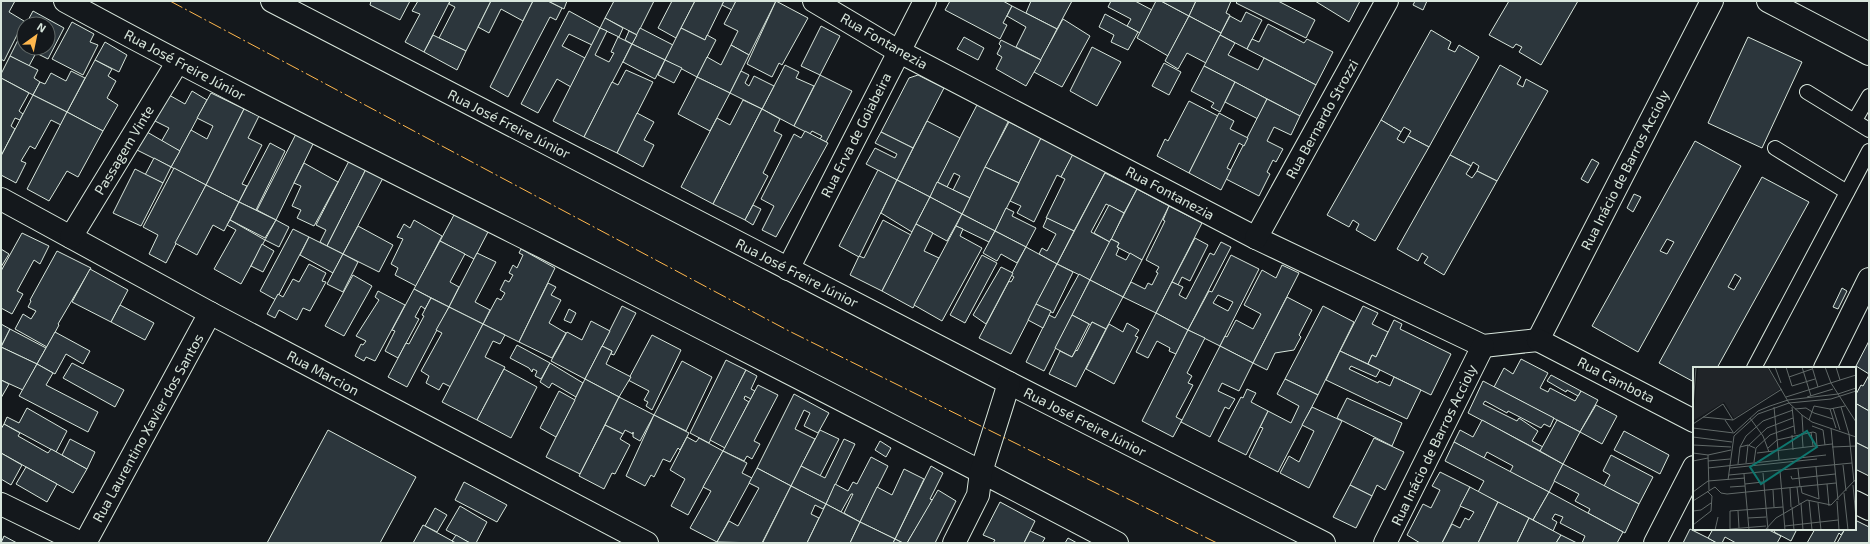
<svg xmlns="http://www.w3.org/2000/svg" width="1870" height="544" font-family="'Exo 2',sans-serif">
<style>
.building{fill:#2c363c;stroke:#d8e6dc;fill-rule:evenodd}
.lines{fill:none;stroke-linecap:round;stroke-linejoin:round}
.service-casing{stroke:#d8e6dc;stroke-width:16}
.minor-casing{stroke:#d8e6dc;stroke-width:24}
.service{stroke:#14181c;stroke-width:14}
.minor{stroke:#14181c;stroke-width:22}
.power{stroke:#ffb74d;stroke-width:1;stroke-dasharray:14 3 2 3;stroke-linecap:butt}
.labels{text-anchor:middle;stroke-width:3;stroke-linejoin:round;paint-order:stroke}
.street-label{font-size:14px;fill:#d8e6dc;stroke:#14181c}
.inset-road{fill:none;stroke:#626a69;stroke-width:1}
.view{fill:#0f766e;fill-opacity:0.15;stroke:#0f766e;stroke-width:2}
.inset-edge{fill:none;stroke:#d8e6dc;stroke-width:2}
</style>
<rect width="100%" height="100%" fill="#14181c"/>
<!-- building -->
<g class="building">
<path d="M1,1H15L9,12L24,21L4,61L1,59Z"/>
<path d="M371,1H410L400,20L370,5Z"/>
<path d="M418,1H450L424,52L405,42L420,14L412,11Z"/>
<path d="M450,1H491L466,51L439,38L455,7L449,4Z"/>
<path d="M491,1H533L523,21L501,9L489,33L478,27Z"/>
<path d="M533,1H548L562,8L556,20L550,17L508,97L490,87Z"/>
<path d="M548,1H567L564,9Z"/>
<path d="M614,1H654L637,35L605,18Z"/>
<path d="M672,1H695L676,38L658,28Z"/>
<path d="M695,1H724L705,40L681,28Z"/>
<path d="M724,1H736L732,10L722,5Z"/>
<path d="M736,1H776L749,55L731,45L738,31L724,24Z"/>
<path d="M776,1L808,18L782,65L779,63L772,77L747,64Z"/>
<path d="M950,1H1003L1012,6L1003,23L1007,25L1000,39L945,10Z"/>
<path d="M1031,1H1072L1057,29L1026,13Z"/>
<path d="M1111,1H1135L1152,10L1140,33L1127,26L1131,19L1108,7Z"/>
<path d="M1156,1H1161L1189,16L1168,56L1137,38Z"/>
<path d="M1161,1H1196L1189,16Z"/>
<path d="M1196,1H1231L1226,13L1230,15L1221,33L1189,16Z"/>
<path d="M1238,1H1278L1315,20L1306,38L1236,3Z"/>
<path d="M1315,1H1360L1349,22Z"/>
<path d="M1415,1H1427L1423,10L1413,5Z"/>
<path d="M1509,1H1578L1541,65L1519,52L1522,47L1516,44L1513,48L1489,35Z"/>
<path d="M1012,6L1057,29L1041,60L1016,47L1026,27L1007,16Z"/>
<path d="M33,11L64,28L48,59L36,53L29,66L10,56L24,28V48H48V24H26Z"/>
<path d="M569,11L600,28L592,45L569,34L562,46L585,58L571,87L557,79L538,113L521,104Z"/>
<path d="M1246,12L1262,20L1247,49L1220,35L1230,16L1241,22Z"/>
<path d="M1105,14L1138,32L1128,50L1111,42L1114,35L1099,27Z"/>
<path d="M1189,16L1221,33L1206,63L1187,53L1178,69L1165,61Z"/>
<path d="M605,18L623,28L619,37L600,28Z"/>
<path d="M1063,19L1090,36L1062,87L1034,72Z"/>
<path d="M72,22L94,34L90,42L98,45L83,75L52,59Z"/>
<path d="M1268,24L1304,43L1307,39L1333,52L1316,85L1247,49L1252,39L1259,42Z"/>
<path d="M821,26L840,36L820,75L801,66Z"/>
<path d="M600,28L607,31L595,55L609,62L614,53L611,52L618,37L632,44L584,137L553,121Z"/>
<path d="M640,28L673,45L665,60L632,44Z"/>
<path d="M681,28L705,40L707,35L716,40L697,77L665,60Z"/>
<path d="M1431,30L1451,42L1448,49L1455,52L1459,45L1479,57L1429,147L1408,136L1411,131L1404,127L1401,132L1381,120Z"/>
<path d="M629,31L637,35L632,44L625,40Z"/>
<path d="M433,35L466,51L457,70L424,52Z"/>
<path d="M1220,35L1235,43L1228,55L1258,70L1264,58L1316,85L1300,116L1204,66Z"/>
<path d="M964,37L984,48L978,60L957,49Z"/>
<path d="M1748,37L1802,62L1762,148L1708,123Z"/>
<path d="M1001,40L1041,60L1026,86L996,69L1002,57L997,54L1001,46L999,44Z"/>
<path d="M105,42L127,55L119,72L95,60Z"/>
<path d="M632,44L665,60L655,79L623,62Z"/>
<path d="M731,45L749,55L730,93L697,77L707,57L721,65Z"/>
<path d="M1092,47L1121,62L1097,106L1070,91Z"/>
<path d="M10,56L38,70L34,78L40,82L33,95L1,78V74Z"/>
<path d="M95,60L112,69L108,76L116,81L107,98L118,105L103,131L67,112Z"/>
<path d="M665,60L682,68L674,83L658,75Z"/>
<path d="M1164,63L1181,72L1169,95L1152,86Z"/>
<path d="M785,65L799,72L796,78L814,86L794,126L762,109Z"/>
<path d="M1500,65L1521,77L1517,84L1523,87L1526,79L1548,91L1497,181L1477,171L1479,166L1473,162L1471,166L1450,155Z"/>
<path d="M1204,66L1235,82L1220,112L1211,107L1214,103L1191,91Z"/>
<path d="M626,70L653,82L617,153L584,137L612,82L618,85Z"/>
<path d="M71,71L85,78L67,112L33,95L40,82L45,84L51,73L66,81Z"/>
<path d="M741,71L749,75L745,83L749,86L754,76L774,86L762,109L730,93Z"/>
<path d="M820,75L852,91L826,142L820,139L822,136L812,131L810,134L794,126Z"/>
<path d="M918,75L944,88L913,148L881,132L909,78Z"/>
<path d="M697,77L730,93L710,131L678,114Z"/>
<path d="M1,78L29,93L19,111L23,114L20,120L15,118L11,126L15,129L1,156Z"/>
<path d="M1235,82L1267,99L1258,119L1225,102Z"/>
<path d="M192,91L207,100L180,151L161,142L169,128L155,121L169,95L185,104Z"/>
<path d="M211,93L244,109L206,185L171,167L191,130L207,139L213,126L197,118Z"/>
<path d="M33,95L67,112L61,125L51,120L35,149L30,146L21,161L26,163L16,183L1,175V156Z"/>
<path d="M1267,99L1300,116L1291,135L1274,127L1267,141L1283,149L1276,162L1273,160L1267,172L1270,174L1259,196L1226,179Z"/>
<path d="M743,100L762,109L713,204L681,187L717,118L730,125Z"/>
<path d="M1189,101L1218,116L1189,173L1157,156L1165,139L1168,141Z"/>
<path d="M978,103L1009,120L970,198L953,190L960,176L954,173L947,187L937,182Z"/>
<path d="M244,109L259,116L248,138L262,145L242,184L247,186L239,202L206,185Z"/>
<path d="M762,109L780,119L774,131L782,135L763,173L768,176L745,220L713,204Z"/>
<path d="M67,112L103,131L78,177L67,171L49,201L27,189Z"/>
<path d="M637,113L654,122L644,140L654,145L643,167L617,153Z"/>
<path d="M1219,113L1234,121L1230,129L1248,138L1244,146L1239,143L1227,168L1231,170L1221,190L1189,173Z"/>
<path d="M1381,120L1401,132L1397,139L1404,143L1408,136L1429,147L1375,241L1356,230L1359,224L1353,220L1349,227L1327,215Z"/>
<path d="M927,121L960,138L930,197L897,180Z"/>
<path d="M1009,122L1041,138L1019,183L985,167Z"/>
<path d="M805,131L828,143L776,237L762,230L774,206L761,199L794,134L801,138Z"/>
<path d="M147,132L180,151L171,167L137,150Z"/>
<path d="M881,132L913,148L897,180L866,164L875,148L895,158L897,154L875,143Z"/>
<path d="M296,134L313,144L276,220L257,210Z"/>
<path d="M1041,138L1073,155L1061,177L1057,175L1034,222L1017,213L1021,206L1010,201Z"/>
<path d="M1695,141L1741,166L1638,352L1592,326ZM1667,239L1674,242L1667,254L1660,251Z"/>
<path d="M270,143L285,151L256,210L239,202Z"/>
<path d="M1073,154L1106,171L1074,231L1046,218L1065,179L1061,177Z"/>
<path d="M1450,155L1471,166L1466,174L1472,178L1477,171L1497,181L1444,275L1424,263L1428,257L1422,253L1418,261L1397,249Z"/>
<path d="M154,158L171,167L163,183L145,175Z"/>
<path d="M1592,159L1599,163L1588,183L1581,179Z"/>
<path d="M349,161L366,169L327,246L320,242L326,230L316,225Z"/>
<path d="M304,163L338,182L314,226L297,218L301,210L292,206L301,186L294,183Z"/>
<path d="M985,167L1019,183L995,231L962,214Z"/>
<path d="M174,168L206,185L166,263L149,254L158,235L143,227Z"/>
<path d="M135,169L163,183L141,226L113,213Z"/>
<path d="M366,169L383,178L343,254L327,246Z"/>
<path d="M878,170L897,180L859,257L839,246Z"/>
<path d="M1105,173L1137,189L1124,213L1106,204L1091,232L1110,242L1090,280L1057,264Z"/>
<path d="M1762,177L1809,202L1717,368H1694V382L1659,363ZM1735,274L1741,278L1734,290L1728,287Z"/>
<path d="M897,180L930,197L912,232L881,213Z"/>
<path d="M937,182L970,198L962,214L930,197Z"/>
<path d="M206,185L239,202L224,231L213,225L197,255L175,243Z"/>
<path d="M1137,189L1169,206L1142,260L1117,247L1119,243L1111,239Z"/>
<path d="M1634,194L1641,197L1633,212L1627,208Z"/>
<path d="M930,197L962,214L947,241L916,224Z"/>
<path d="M239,202L276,220L265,238L230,220Z"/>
<path d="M753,205L761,209L753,225L745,220Z"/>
<path d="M1109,205L1124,213L1110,242L1094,233Z"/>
<path d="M1169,206L1202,223L1156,313L1123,297L1131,282L1145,289L1148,283L1152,285L1158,273L1156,272L1159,267L1146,260L1165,221L1163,220Z"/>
<path d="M1006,208L1014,212L1012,216L1036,228L1026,247L995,231Z"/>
<path d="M455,213L488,232L474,259L440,241Z"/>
<path d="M962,214L995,231L989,242L956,226Z"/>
<path d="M1047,218L1074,231L1057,264L1039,254L1042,248L1047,251L1056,234L1043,227Z"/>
<path d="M230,220L265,240L241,284L214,269L236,230L227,225Z"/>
<path d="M276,220L289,227L279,247L265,240Z"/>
<path d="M414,220L442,236L416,286L395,275L398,268L391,264L403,239L397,237L404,224L410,228Z"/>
<path d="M883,220L911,235L882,291L850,275L859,256L864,258Z"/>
<path d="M916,224L933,233L924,251L939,258L913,308L882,291Z"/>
<path d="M358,226L393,245L379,272L343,254Z"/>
<path d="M956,226L963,229L960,236L982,248L942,321L914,305Z"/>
<path d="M293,229L309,237L276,300L260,291Z"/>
<path d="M995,231L1026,247L1017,263L1001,254L997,261L983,253Z"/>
<path d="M22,233L49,246L40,264L34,260L17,291L23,294L12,314L1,308V271Z"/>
<path d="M309,237L343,254L333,273L300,255Z"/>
<path d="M1195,238L1208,245L1190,281L1182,277L1178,285L1172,282Z"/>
<path d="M1111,239L1119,243L1117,247L1119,248L1116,255L1126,260L1130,253L1142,260L1123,297L1090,280Z"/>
<path d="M440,241L465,254L450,282L459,287L449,307L414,289Z"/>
<path d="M1221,242L1231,247L1188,330L1156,313L1172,282L1183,287L1179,295L1186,299L1210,253L1214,255Z"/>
<path d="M262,244L274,251L263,272L251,266Z"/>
<path d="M1026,247L1057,264L1011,354L979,338L1009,281L1011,282L1014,277L1011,275Z"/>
<path d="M1,249L9,254L1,267Z"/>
<path d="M521,249L555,268L519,342L483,324L497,298L501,300L505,293L500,290L505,280L509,282L513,275L509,273L513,265L517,268L523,255L519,253Z"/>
<path d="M57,251L91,268L58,324L59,325L47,347L15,329L23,314L31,319L36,311L28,307L31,301L30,300Z"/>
<path d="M477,253L496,262L475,302L490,310L483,324L449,307Z"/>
<path d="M343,254L358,262L343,292L327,284Z"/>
<path d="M982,255L997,263L965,323L950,315Z"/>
<path d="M1231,255L1259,269L1220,346L1188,330L1209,291L1212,292ZM1218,295L1233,302L1228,311L1213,303Z"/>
<path d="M309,264L326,273L322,281L326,282L310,311L303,308L297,320L279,310L275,318L267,314L278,294L283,297L293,279L299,282Z"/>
<path d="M1057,264L1073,272L1053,313L1036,304Z"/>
<path d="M1282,265L1299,273L1253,363L1220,346L1225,336L1227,337L1236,320L1253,329L1261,314L1244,305L1262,270L1276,278Z"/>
<path d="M1001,267L1013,273L986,324L973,315Z"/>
<path d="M90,269L128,290L111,322L72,302Z"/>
<path d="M1079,274L1090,280L1044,371L1026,362L1049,315L1055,318Z"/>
<path d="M353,275L372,286L344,336L325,326Z"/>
<path d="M1090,280L1123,297L1106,329L1092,322L1091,325L1089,324L1072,315Z"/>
<path d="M548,283L556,287L551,295L561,300L549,323L566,333L552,358L519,342Z"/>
<path d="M1842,288L1847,291L1838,309L1833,307Z"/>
<path d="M414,289L431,298L425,309L421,306L415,317L419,319L398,358L385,351L395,331L392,330Z"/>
<path d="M378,291L405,305L375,361L366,357L364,361L355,356L361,344L363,345L366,341L356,336L379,300L375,297Z"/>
<path d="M1287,297L1312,310L1299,335L1301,337L1294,350L1275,353L1267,370L1253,363Z"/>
<path d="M431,298L449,307L407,387L388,377L406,343L409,344L424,316L422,315Z"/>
<path d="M1036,304L1051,311L1043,328L1028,320Z"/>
<path d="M120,305L154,323L145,340L111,322Z"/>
<path d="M622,306L636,313L614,355L611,354L612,351L602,346Z"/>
<path d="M1323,306L1354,322L1318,395L1285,379Z"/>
<path d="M1363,306L1378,313L1372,324L1388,332L1376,357L1372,355L1368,364L1340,351Z"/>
<path d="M449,307L483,324L451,387L443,383L439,390L426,383L429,376L421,371L442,333L436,330Z"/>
<path d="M569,309L576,313L571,323L564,320Z"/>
<path d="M1156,313L1188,330L1176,354L1169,351L1170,348L1157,341L1148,358L1136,352Z"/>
<path d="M1072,315L1089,324L1072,357L1055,348Z"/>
<path d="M1394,320L1402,324L1400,329L1451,354L1431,395L1368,364L1372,355L1376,357Z"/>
<path d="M591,321L610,331L585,379L551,361L567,332L582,340Z"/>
<path d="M1092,322L1106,329L1076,387L1049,374L1060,351L1072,357L1076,350L1077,351Z"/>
<path d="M1127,323L1139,330L1135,336L1138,337L1114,384L1086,369L1109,324L1123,332Z"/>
<path d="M1,324L10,329L1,347Z"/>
<path d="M483,324L505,335L500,344L493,341L485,357L505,367L477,420L442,402Z"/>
<path d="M10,329L46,348L37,364L1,347Z"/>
<path d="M1188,330L1205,338L1187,373L1192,376L1188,383L1193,385L1176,417L1182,420L1173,437L1142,421Z"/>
<path d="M55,332L90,351L83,364L66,354L55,374L37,364Z"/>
<path d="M652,335L681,350L652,410L646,406L648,402L644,400L649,391L628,380Z"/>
<path d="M1869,341V374L1856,366Z"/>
<path d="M517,345L550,363L541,379L535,376L537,371L533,369L532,372L529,368L510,358Z"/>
<path d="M602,346L612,351L606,364L631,377L619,397L585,379Z"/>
<path d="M1220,346L1253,363L1239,391L1222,383L1218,391L1235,399L1229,409L1225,407L1210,437L1181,422Z"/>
<path d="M1,347L37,364L23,390L1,380Z"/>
<path d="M1340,351L1380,370L1376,377L1351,366L1349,369L1378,383L1379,381L1390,386L1394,377L1421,390L1407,419L1326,380Z"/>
<path d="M1521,359L1548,373L1540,388L1548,392L1550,388L1575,401L1581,391L1598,400L1580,432L1494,387L1504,368L1513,374Z"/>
<path d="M726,360L746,370L709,443L690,433Z"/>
<path d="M682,361L712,377L686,431L654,415Z"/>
<path d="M72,363L124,390L115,407L63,378Z"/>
<path d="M550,363L583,383L576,397L552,383L549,388L540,382Z"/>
<path d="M37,364L53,373L46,385L98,412L88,432L19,396Z"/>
<path d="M504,369L537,387L511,438L477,420Z"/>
<path d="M746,370L757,376L751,389L755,391L751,399L745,396L744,399L749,402L725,448L710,440Z"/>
<path d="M1551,375L1581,391L1578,396L1567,390L1566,392L1547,381Z"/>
<path d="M1869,375V411L1855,403V396L1861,385L1863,386Z"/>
<path d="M585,379L619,397L580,474L546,457Z"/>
<path d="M1285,379L1318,395L1278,472L1249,457L1263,428L1260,427L1268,411L1291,423L1299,406L1277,394Z"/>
<path d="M1,380L9,384L1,398Z"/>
<path d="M1483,381L1554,418L1550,427L1544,424L1541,428L1508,411L1507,413L1485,401L1483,404L1517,421L1519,418L1538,431L1532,441L1543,447L1540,451L1468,413Z"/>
<path d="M758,385L778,395L754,441L760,444L752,459L747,456L744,461L723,451Z"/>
<path d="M1247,389L1256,393L1251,402L1268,411L1246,455L1218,441L1241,397L1243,398Z"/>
<path d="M559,391L575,400L556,437L540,428Z"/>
<path d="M794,394L829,413L818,433L804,426L810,413L804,410L795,429L815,439L791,486L757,468Z"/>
<path d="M619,397L654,415L640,441L633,437V432V434L625,430L623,434L605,425Z"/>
<path d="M1347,398L1402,423L1392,446L1337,418Z"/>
<path d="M1855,403L1869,411V449L1855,442Z"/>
<path d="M1596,405L1617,416L1602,444L1580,432Z"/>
<path d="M1312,407L1342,421L1309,488L1280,473L1289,456L1299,462L1314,431L1302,425Z"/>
<path d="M27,408L67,431L56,452L4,424L7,417L19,423Z"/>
<path d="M654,415L689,433L680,450L678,448L670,462L663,459L654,477L651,475L645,486L626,476Z"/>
<path d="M1482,420L1563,464L1549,492L1510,472L1513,466L1487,452L1484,458L1454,442L1460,430L1473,437Z"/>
<path d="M1557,420L1580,432L1563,464L1540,451Z"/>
<path d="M4,424L20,433L18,436L48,453L51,449L87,469L73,493L1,453V429Z"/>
<path d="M605,425L623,434L620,439L630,445L615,474L612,473L604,489L579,476Z"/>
<path d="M328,430L416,477L380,543H267Z"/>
<path d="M820,430L839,439L820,476L801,466Z"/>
<path d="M1624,431L1669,455L1660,474L1614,450Z"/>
<path d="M687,437L696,442L699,438L723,451L688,515L671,506L685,479L670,470Z"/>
<path d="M1374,438L1404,452L1385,490L1377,485L1372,496L1350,485Z"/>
<path d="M70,439L95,452L87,469L62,455Z"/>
<path d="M844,439L855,444L826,504L791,486L801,466L825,478Z"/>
<path d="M880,441L891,448L886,457L875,450Z"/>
<path d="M1454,442L1549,492L1533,520L1478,492L1484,481L1445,461Z"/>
<path d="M1855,442L1869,449V476L1855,469Z"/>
<path d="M723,451L747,463L742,473L752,478L717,542L690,528L711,491L703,487Z"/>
<path d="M1,453L22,465L11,485L1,479Z"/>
<path d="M1611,455L1653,477L1639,504L1604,486L1610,475L1603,471Z"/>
<path d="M871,457L888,466L860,522L844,513L853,494H851L841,512L826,504L835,484L848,491L853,482L857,484Z"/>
<path d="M1563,464L1639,504L1625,533L1588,513L1590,509L1575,501L1579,494L1554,481Z"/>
<path d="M931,466L943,473L930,499L933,500L907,543H903L895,539Z"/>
<path d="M26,467L57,484L47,502L16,484Z"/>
<path d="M757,468L791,486L762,543L717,542L729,521L738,526L759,488L749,483Z"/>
<path d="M904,469L924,479L895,539L860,522L877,487L892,495Z"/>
<path d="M1440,472L1470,487L1442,543H1420L1407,535L1423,504L1431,508L1440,490L1432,486Z"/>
<path d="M464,482L507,505L497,522L455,500Z"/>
<path d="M1350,485L1372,496L1356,528L1333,517Z"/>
<path d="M791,486L826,504L823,509L815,505L811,514L819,518L807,543H765L763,542Z"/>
<path d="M1470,487L1498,502L1478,543H1442L1452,524L1460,528L1465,518L1469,520L1474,512L1460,506Z"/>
<path d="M938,490L956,501L935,543H907Z"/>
<path d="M1549,492L1623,532L1617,543H1582L1585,536L1560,523L1563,517L1555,514L1552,519L1557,522L1553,531L1533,520Z"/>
<path d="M1000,502L1035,521L1024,543H993L995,540L983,535Z"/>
<path d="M1498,502L1529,518L1517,543H1478Z"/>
<path d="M826,504L860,522L850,543H807Z"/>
<path d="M460,506L487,522L476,543H470L446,530Z"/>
<path d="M435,508L447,515L437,532L425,526Z"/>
<path d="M1529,518L1561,535L1556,543H1517Z"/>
<path d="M1855,520L1869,527V543H1837L1845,529H1855Z"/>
<path d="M860,522L895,539L893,543H850Z"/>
<path d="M423,525L425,526L456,543H413Z"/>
<path d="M1690,529L1708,538L1717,543H1683Z"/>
<path d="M1713,529H1767L1781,536L1777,543H1736L1725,537L1722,543H1717L1708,538Z"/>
<path d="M1776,529H1797L1791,541L1774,532Z"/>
<path d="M1815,529H1845L1841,535L1839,533L1834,543H1807Z"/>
<path d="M1030,531L1045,538L1042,543H1024Z"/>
<path d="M456,535L470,543H456L452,541Z"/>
<path d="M1561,535L1577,543H1556Z"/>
<path d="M4,536L17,543H1Z"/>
<path d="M1068,538L1077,543H1065Z"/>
<path d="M895,539L903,543H893Z"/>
</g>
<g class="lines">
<!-- service casing -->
<g class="service-casing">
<g id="service">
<path d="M1807,92L1869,130"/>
<path d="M1855,120L1869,96"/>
<path d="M1775,148L1847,192"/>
<path d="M1754,368L1869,151"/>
</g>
</g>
<!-- minor casing -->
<g class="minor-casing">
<g id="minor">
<path d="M65,1C222,87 382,166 541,246C733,344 926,442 1117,543"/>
<path d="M272,1L1009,383L1324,543"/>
<path d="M814,1L898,51L1256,238L1483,346L1538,340"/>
<path d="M1768,1L1869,54"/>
<path d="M1,199L210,313L647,543"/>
<path d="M71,237L177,63"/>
<path d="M1256,238L1387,1"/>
<path d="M788,269L925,1"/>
<path d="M1538,340L1712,1"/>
<path d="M1538,340L1694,421"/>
<path d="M1825,368L1869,279"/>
<path d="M1855,502L1869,509"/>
<path d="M1,504L81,543"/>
<path d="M85,543L210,313"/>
<path d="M954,543L978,495L981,472L1009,383"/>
<path d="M1385,543L1483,346"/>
<path d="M1655,543L1694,467"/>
</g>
</g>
<!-- service -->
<use href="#service" class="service"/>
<!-- minor -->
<use href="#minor" class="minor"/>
<!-- power -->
<path class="power" d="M170,1L789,331L1217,543"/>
</g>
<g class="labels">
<!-- street labels -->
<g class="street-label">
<text transform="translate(884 41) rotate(30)" y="5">Rua Fontanezia</text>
<text transform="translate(185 65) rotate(28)" y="5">Rua José Freire Júnior</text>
<text transform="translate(1322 119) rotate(-61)" y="5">Rua Bernardo Strozzi</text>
<text transform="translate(509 124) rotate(27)" y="5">Rua José Freire Júnior</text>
<text transform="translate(856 135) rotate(-63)" y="5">Rua Erva de Goiabeira</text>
<text transform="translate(124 150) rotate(-59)" y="5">Passagem Vinte</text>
<text transform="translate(1625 170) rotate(-63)" y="5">Rua Inácio de Barros Accioly</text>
<text transform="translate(1170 193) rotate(28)" y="5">Rua Fontanezia</text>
<text transform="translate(797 273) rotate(27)" y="5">Rua José Freire Júnior</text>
<text transform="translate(323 373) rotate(28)" y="5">Rua Marcion</text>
<text transform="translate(1616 380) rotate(27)" y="5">Rua Cambota</text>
<text transform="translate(1085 422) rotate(27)" y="5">Rua José Freire Júnior</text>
<text transform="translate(148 428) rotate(-61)" y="5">Rua Laurentino Xavier dos Santos</text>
<text transform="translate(1434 445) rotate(-64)" y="5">Rua Inácio de Barros Accioly</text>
</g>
</g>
<!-- overview -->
<g transform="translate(1693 367)">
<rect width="163" height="163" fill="#14181c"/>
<path d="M5,0H74L87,22L41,51L31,35L0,54Z" fill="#202428"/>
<path class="inset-road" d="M75,0L96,36L109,48L119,55L163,70M82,0L88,16M93,0L99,19L122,12M109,0L118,29M119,0L125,20M132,0L138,16L163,55M143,0L147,13M96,10L119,2M93,30L163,8M114,30L140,22M0,40L3,0M81,40L86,93M99,40L102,67M148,40L156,67L161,115M140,41L147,63M102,42L113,41L121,46L140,52M137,42L143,61M109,48L110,65M10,50L40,53L89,22M57,51L70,69L76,85M32,53L40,65M116,53L121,39L137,42L152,39M0,57L30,37L40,53M119,59L130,63L132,78M0,61L41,66M138,61L145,133M118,65L120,79M120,65L123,66L124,79M41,66L65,44L77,39L95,33L145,27L163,21M109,66L110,80M99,68L100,83M0,70L39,75M0,78L38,80M56,78L74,61L100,51M47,80L55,78L62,81M139,80L163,79M75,81L84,73L120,65M0,86L15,88L38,83M64,86L139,77M15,88L16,123M0,94L15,91M15,94L37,92M61,95L63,81L77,68L101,59M53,96L55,78M45,97L47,80L53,69L70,54L100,43M150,98L153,124M15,101L133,88M37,101L124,92M105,102L107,120M87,104L92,163M70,106L75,163M51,107L56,163M36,108L159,96M98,109L99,112L142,107M35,113L41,69L65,47L96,36L138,32L163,24M52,117L70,115M134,117L136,139M160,118L163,151M37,120L52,119M104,120L106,137M108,120L109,126L126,132L123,100M97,121L98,140M80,123L81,140M0,125L15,114L52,111M151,126L155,163M116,133L119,163M0,134L22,120L28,126L34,127L143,116M144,134L146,163M108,136L110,163M125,136L128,163M99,140L101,163M0,144L8,143L18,136M45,144L46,161M55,151L73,150M0,158L18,144L19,129L14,124M92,159L145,153M37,162L73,159M22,163L25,150M37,163V144L90,140M72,163L83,151L114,133L138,138L163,112"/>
<path class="view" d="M114,64L124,80L68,117L57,100Z"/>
<rect width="163" height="163" class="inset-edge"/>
</g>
<!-- border -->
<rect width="1870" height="544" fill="none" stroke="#d8e6dc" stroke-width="4"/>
<!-- north arrow -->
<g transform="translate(36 36) rotate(33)"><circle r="19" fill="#14181c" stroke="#626a69"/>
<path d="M0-3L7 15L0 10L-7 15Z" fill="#ffb74d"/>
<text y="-6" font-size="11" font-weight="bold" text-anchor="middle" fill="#d8e6dc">N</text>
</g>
</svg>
